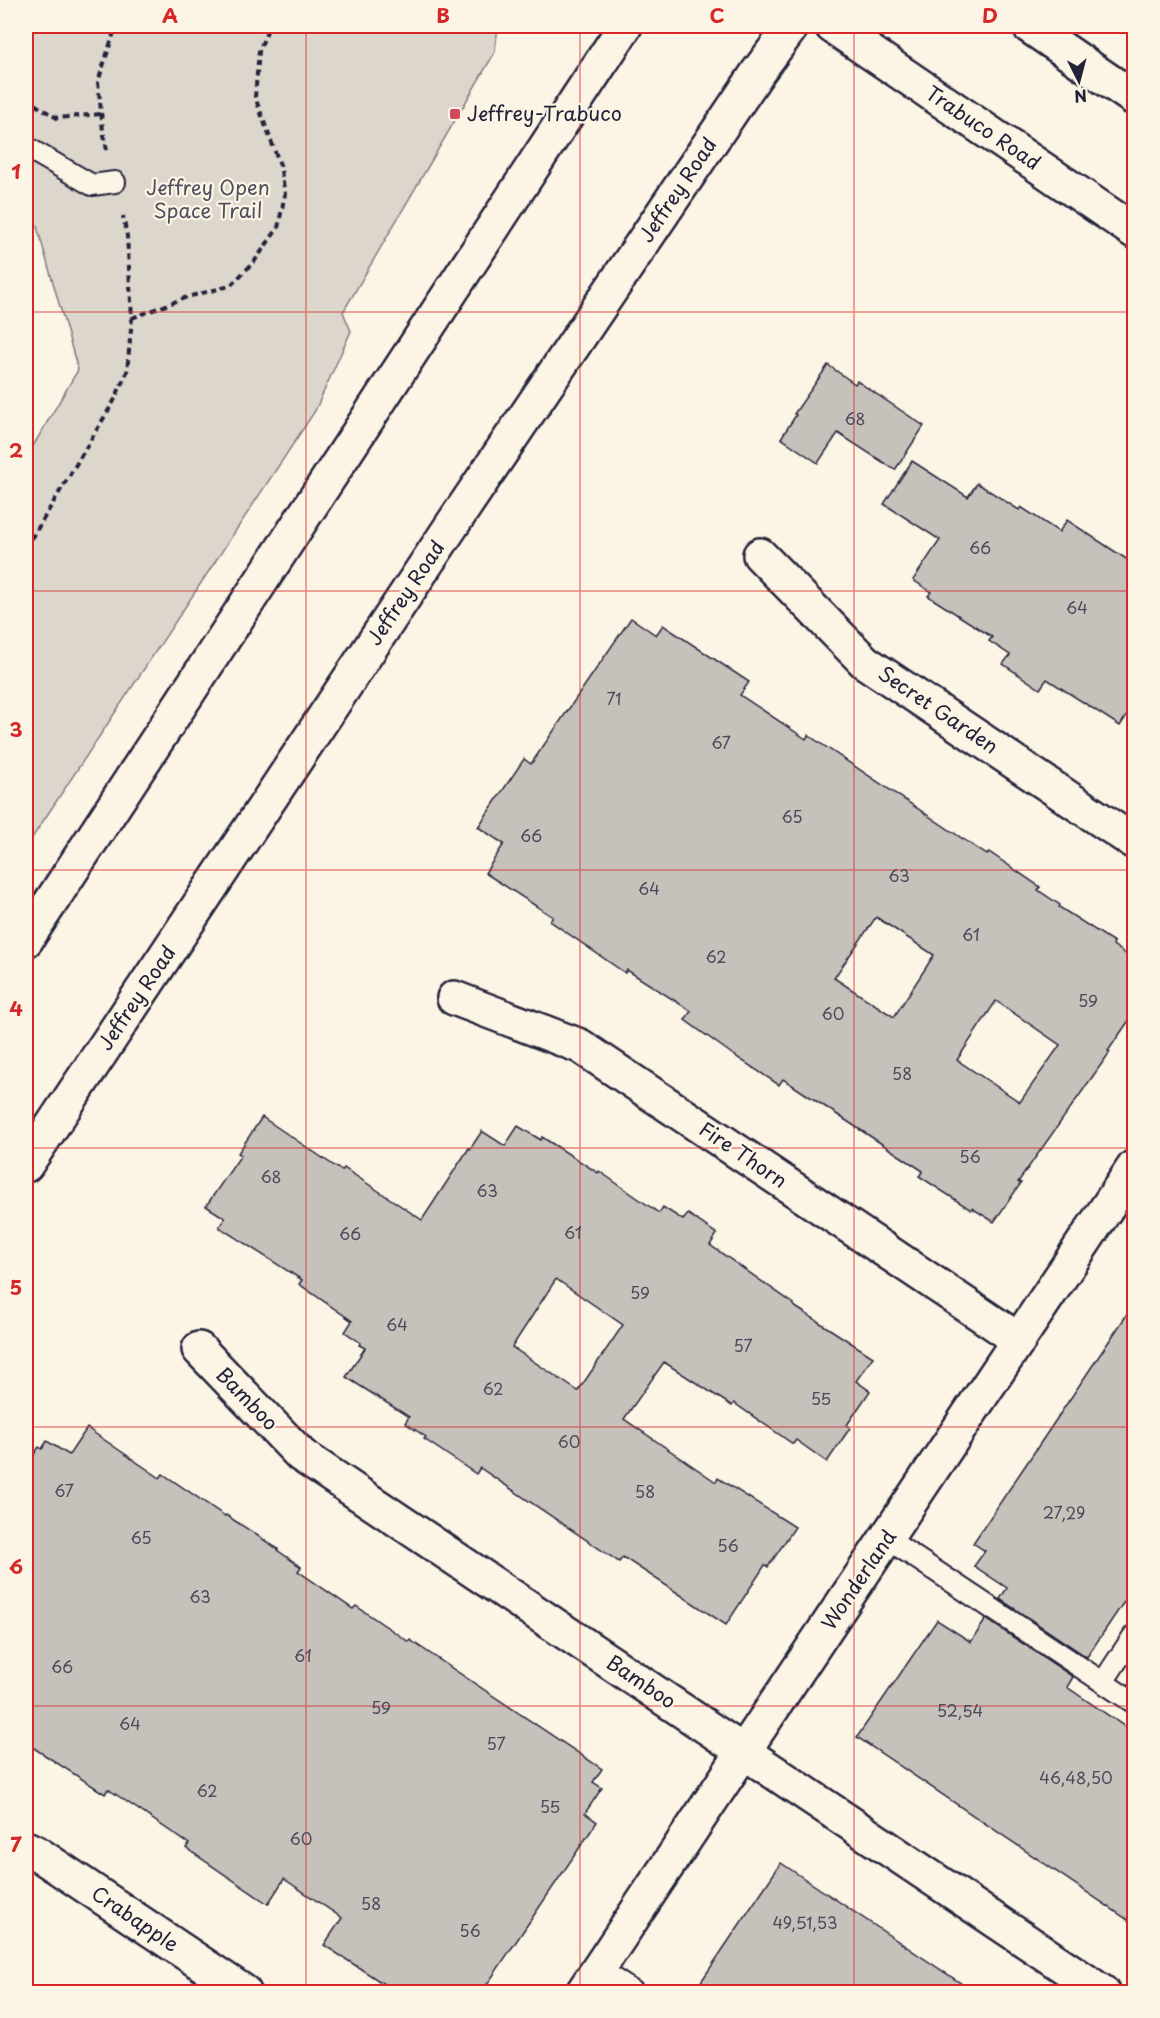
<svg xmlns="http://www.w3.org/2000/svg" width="1160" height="2018" font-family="'Playpen Sans',sans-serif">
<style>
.green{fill:#dcd6cc;stroke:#7f7c84;stroke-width:1.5}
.building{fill:#c6c1bb;stroke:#22223b;stroke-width:1.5;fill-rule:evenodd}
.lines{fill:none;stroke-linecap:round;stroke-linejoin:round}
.lane-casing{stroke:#22223b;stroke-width:24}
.street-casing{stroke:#22223b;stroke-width:38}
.secondary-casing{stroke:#22223b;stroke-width:38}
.primary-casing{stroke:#22223b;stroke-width:38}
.path{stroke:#22223b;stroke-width:4;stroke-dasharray:6 4.5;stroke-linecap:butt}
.lane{stroke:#fcf5e5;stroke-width:20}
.street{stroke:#fcf5e5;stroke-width:33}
.secondary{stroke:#fcf5e5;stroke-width:33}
.primary{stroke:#fcf5e5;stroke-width:33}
.grid{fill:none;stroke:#d62828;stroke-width:1.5;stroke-opacity:0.55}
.poi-dot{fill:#d1495b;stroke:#fcf5e5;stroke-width:2}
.labels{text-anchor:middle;stroke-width:4.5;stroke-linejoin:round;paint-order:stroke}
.number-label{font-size:16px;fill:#4b4a5b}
.poi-label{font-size:20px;fill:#22223b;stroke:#fcf5e5;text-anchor:start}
.street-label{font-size:20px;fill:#22223b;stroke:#fcf5e5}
.park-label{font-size:20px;fill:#504f5f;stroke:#fcf5e5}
.neatline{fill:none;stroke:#d62828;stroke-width:2}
.grid-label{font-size:20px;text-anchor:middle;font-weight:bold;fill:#d62828}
</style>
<rect width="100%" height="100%" fill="#fcf5e5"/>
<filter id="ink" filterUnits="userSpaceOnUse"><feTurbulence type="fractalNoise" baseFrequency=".0167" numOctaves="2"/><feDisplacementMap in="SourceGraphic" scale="12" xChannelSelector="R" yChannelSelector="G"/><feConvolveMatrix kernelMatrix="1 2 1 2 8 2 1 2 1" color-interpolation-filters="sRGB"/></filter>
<g filter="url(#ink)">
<!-- green -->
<path class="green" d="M26,26H498L495,52L343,312L351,331L315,411L26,847V458L78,370L26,188Z"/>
<!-- building -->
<g class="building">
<path d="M828,365L855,384L857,381L924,426L895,470L838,433L818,463L781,438L796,415L794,414Z"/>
<path d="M912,461L968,497L977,483L1019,510L1021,507L1059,532L1067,520L1134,564V704L1120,726L1047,679L1040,689L1003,664L1010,655L989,641L992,637L928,596L931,592L913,580L940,540L884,504Z"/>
<path d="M631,618L656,635L663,625L749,682L740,695L806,739L808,735L987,855L989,852L1040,887L1038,890L1060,905L1059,907L1114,942L1113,945L1134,960V1013L1108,1051L1110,1052L1018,1182L1021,1183L994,1222L972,1208L971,1210L919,1176L923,1171L821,1104L783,1079L779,1085L732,1054L685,1020L691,1011L627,970L625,973L550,921L553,917L485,873L504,844L478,827L524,759L531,764ZM876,917L934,955L894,1017L834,978ZM996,1001L1060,1045L1020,1102L957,1060Z"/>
<path d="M262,1117L342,1171L344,1168L422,1220L469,1148L470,1149L482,1131L505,1146L518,1126L541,1140L542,1137L598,1173L599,1171L659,1213L663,1207L683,1220L688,1214L717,1234L710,1245L794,1304V1306L873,1357L856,1381L870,1391L847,1425L850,1428L827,1462L796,1440L793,1444L734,1403L732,1406L664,1362L624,1419L716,1482L718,1478L795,1527L768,1567L765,1565L726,1625L623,1557L619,1562L480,1468L476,1474L424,1439L426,1437L405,1423L409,1417L346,1377L365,1348L359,1345L361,1343L345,1332L352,1321L299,1284L302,1280L219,1227L225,1218L206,1206L241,1155L238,1153ZM556,1279L623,1325L578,1391L512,1347Z"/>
<path d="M1134,1304V1587L1087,1657L1000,1599L1007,1588L974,1566L985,1551L973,1543Z"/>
<path d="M87,1428L160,1478L163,1474L225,1516L226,1515L278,1549L277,1550L301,1567L298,1571L353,1609L356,1606L409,1642L410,1640L602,1769L593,1782L602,1788L585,1813L597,1822L482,1992H396L324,1945L342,1918L284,1879L268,1904L186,1848L189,1844L108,1789L105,1794L26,1743V1466L39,1447L42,1449L47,1441L69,1455Z"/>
<path d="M986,1619L1073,1677L1067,1687L1134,1733V1924L857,1737L937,1620L971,1642Z"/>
<path d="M781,1863L974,1992H694Z"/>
</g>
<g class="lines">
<!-- lane casing -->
<g class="lane-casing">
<g id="lane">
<path d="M26,147L92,185L115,182"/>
<path d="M886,1538L1134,1703"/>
<path d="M1103,1682L1134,1635"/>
<path d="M599,1969L634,1992"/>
</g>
</g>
<!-- street casing -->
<g class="street-casing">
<g id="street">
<path d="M760,555L865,662L1134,842"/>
<path d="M454,998L580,1046L1019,1340"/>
<path d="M199,1349L301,1455L1102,1992"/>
<path d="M26,1848L35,1852L244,1992"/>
<path d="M583,1992L1134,1167"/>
</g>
</g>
<!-- secondary casing -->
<g class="secondary-casing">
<g id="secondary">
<path d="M832,26L1134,231"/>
<path d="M1029,26L1134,98"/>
</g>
</g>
<!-- primary casing -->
<g class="primary-casing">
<g id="primary">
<path d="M26,940L625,26"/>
<path d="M26,1165L452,525L758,72L792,26"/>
</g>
</g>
<!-- path -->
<g class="path">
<path d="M26,99L57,118L101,114"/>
<path d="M107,150L103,131L98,82L116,26"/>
<path d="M132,318L187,297L230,286L254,262L278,228L285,194L280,165L255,97L259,51L269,26"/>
<path d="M26,548L114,401L127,372L132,318L127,236L123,216"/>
</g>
<!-- lane -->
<use href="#lane" class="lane"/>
<!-- street -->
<use href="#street" class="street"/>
<!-- secondary -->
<use href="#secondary" class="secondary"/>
<!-- primary -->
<use href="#primary" class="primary"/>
</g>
</g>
<!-- grid -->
<path class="grid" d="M306,26V1992M580,26V1992M854,26V1992M26,312H1134M26,591H1134M26,870H1134M26,1148H1134M26,1427H1134M26,1706H1134"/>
<!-- markers -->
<rect class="poi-dot" x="449" y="108" width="12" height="12" rx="3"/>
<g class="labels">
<!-- number labels -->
<g class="number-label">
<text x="855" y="425">68</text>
<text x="980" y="554">66</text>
<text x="1077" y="614">64</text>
<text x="614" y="705">71</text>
<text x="721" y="749">67</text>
<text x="792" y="823">65</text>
<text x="531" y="842">66</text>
<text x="899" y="882">63</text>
<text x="649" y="895">64</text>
<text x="971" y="941">61</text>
<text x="716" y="963">62</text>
<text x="1088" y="1007">59</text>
<text x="833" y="1020">60</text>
<text x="902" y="1080">58</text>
<text x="970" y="1163">56</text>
<text x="271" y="1183">68</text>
<text x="487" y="1197">63</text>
<text x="573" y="1239">61</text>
<text x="350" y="1240">66</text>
<text x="640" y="1299">59</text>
<text x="397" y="1331">64</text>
<text x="743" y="1352">57</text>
<text x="493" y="1395">62</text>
<text x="821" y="1405">55</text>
<text x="569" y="1448">60</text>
<text x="64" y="1497">67</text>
<text x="645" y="1498">58</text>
<text x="1064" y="1519">27,29</text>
<text x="141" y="1544">65</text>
<text x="728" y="1552">56</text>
<text x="200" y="1603">63</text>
<text x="303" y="1662">61</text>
<text x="62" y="1673">66</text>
<text x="381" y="1714">59</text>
<text x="960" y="1717">52,54</text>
<text x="130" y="1730">64</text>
<text x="496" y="1750">57</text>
<text x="1076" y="1784">46,48,50</text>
<text x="207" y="1797">62</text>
<text x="550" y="1813">55</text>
<text x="301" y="1845">60</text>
<text x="371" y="1910">58</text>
<text x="805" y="1929">49,51,53</text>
<text x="470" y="1937">56</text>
</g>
<!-- poi labels -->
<g class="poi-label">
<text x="467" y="121">Jeffrey-Trabuco</text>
</g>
<!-- street labels -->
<g class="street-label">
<text transform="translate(983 128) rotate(34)" y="7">Trabuco Road</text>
<text transform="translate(678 190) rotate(-56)" y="7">Jeffrey Road</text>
<text transform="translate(406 593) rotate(-56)" y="7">Jeffrey Road</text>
<text transform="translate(938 710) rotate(34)" y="7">Secret Garden</text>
<text transform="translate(137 998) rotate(-56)" y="7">Jeffrey Road</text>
<text transform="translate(743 1155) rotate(34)" y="7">Fire Thorn</text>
<text transform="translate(247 1399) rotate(46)" y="7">Bamboo</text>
<text transform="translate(859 1580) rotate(-56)" y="7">Wonderland</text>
<text transform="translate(641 1682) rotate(34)" y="7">Bamboo</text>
<text transform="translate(135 1919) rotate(34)" y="7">Crabapple</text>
</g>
<!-- park labels -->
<g class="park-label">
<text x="208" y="195">Jeffrey Open<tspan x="208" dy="23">Space Trail</tspan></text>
</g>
</g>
<!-- margin -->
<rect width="1160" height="2018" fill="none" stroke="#fcf5e5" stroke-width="66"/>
<!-- north arrow -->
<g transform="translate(1079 81) rotate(174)" stroke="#fcf5e5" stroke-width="4.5" paint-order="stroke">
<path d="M0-4.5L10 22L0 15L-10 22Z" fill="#22223b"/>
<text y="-9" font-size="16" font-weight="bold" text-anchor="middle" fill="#22223b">N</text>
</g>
<rect x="33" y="33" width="1094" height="1952" class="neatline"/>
<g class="grid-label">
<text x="170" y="23">A</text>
<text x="443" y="23">B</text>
<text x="717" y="23">C</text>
<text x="990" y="23">D</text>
<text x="16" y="179">1</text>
<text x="16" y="458">2</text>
<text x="16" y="737">3</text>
<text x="16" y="1016">4</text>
<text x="16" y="1295">5</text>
<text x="16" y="1574">6</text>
<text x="16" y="1852">7</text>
</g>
</svg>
